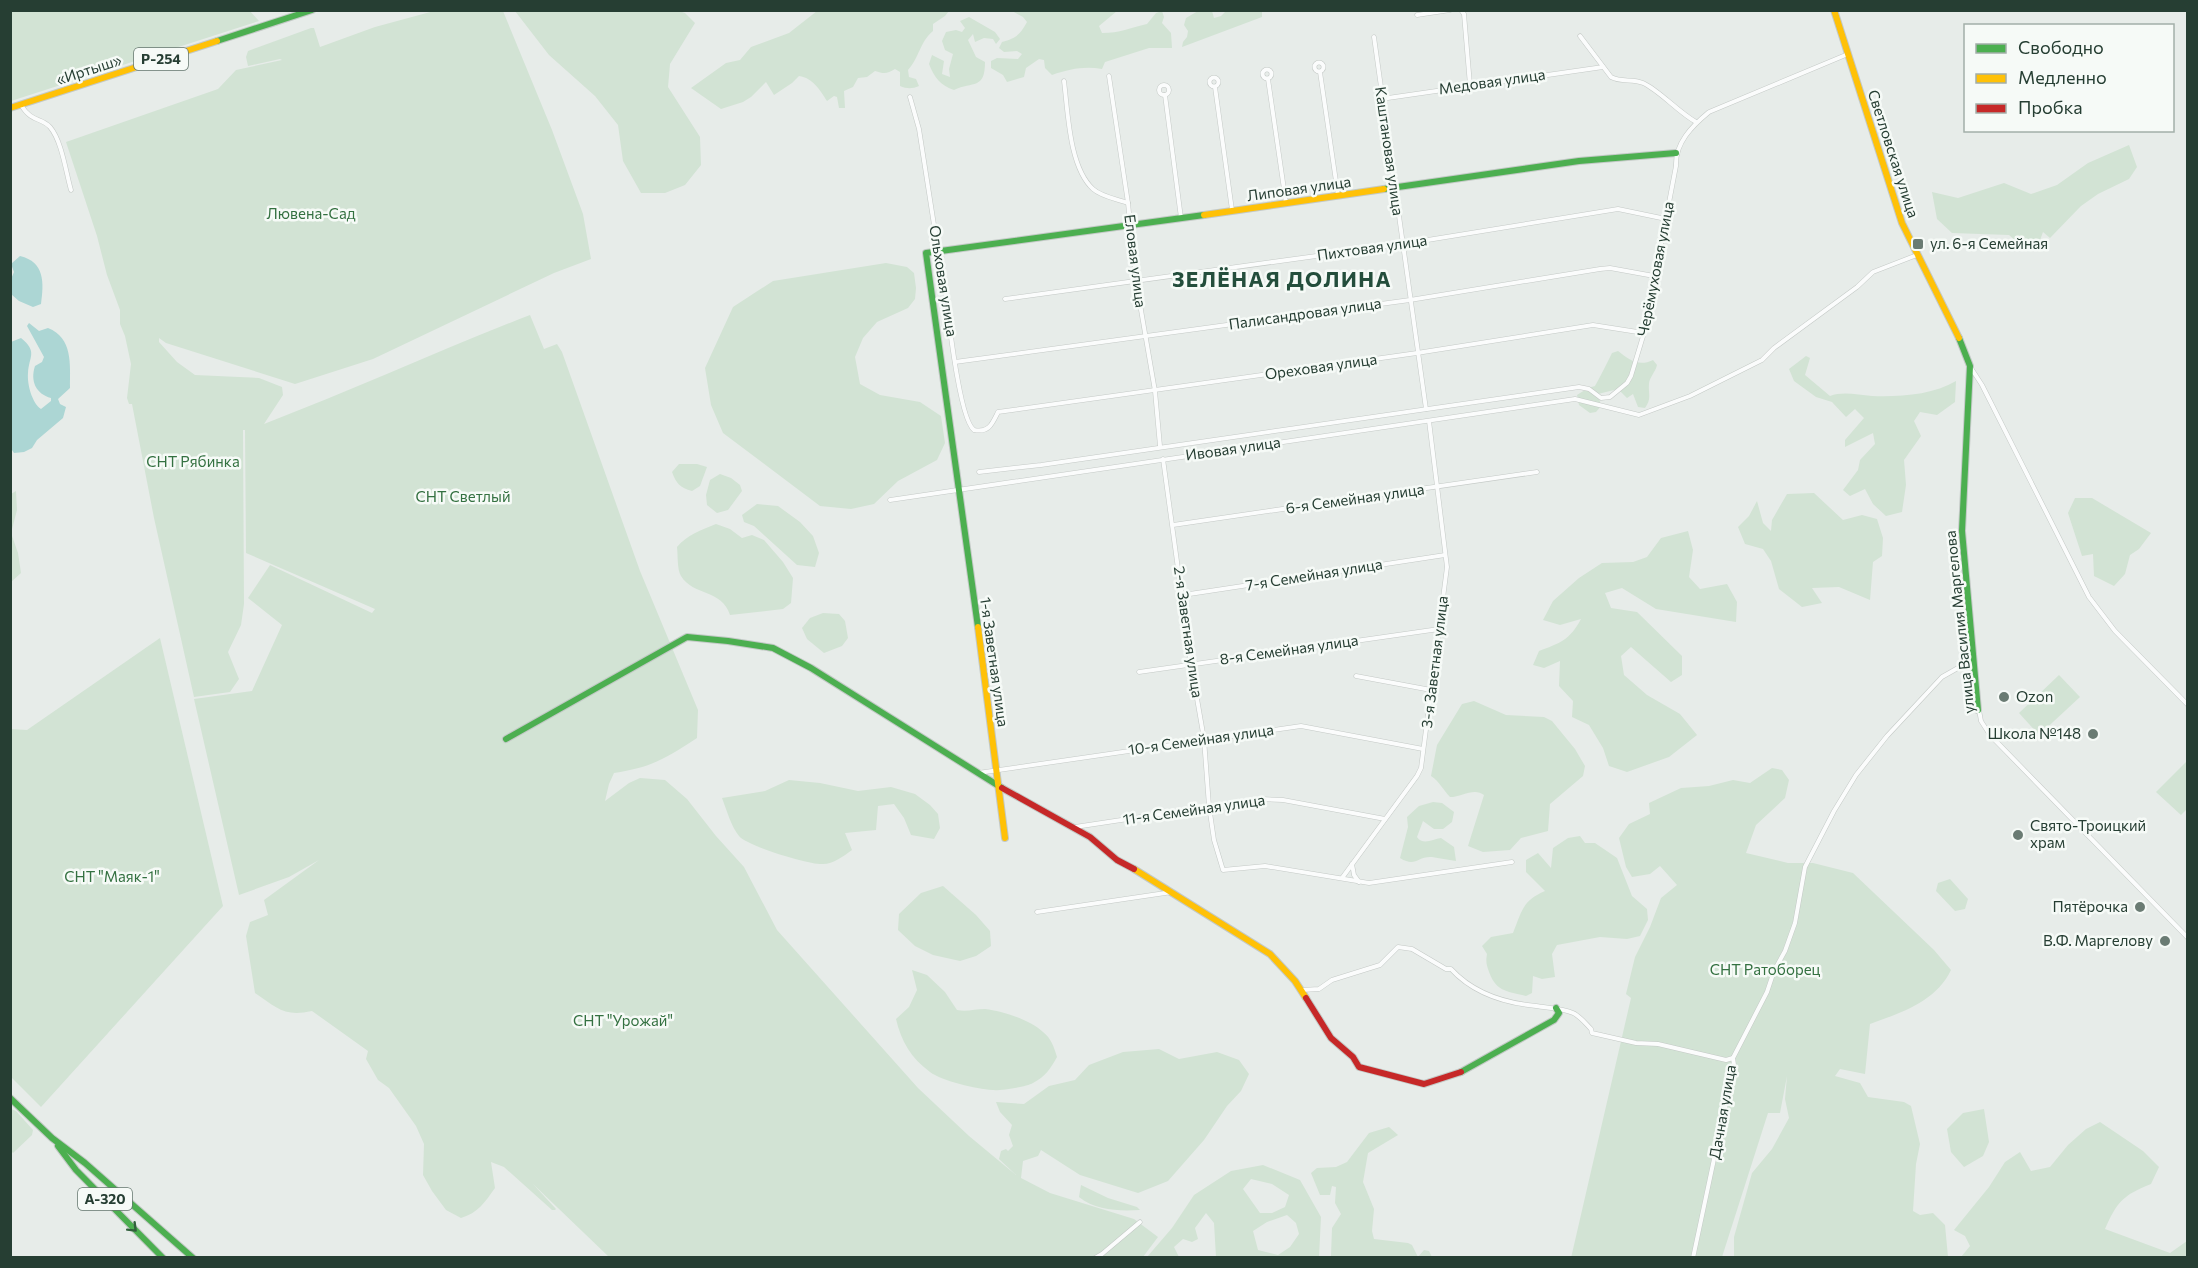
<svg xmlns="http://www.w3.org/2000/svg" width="2198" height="1268" font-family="Commissioner,sans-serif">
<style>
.green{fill:#d2e3d4;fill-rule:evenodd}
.water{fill:#acd6d4}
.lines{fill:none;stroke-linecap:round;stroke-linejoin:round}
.street-casing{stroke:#c4c9c6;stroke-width:5}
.fast-casing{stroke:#c3c9c6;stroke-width:8}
.slow-casing{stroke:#c3c9c6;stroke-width:8}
.jam-casing{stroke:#c3c9c6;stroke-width:8}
.street{stroke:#fbfcfc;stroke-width:4}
.fast{stroke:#4caf50;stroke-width:6}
.slow{stroke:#ffc107;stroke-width:6}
.jam{stroke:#c62828;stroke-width:6}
.oneway{stroke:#31603c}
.poi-dot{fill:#6a7b73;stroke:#f6faf7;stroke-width:2}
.labels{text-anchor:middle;stroke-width:5;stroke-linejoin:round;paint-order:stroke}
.shield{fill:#f6faf7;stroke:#64766e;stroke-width:1.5}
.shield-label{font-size:14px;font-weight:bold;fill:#263e33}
.street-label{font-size:15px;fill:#263e33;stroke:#f6faf7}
.park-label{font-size:15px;fill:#347141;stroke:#f6faf7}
.poi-label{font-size:15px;fill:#263e33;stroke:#f6faf7;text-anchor:start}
.district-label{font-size:21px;font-weight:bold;letter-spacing:1.5px;fill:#244e3c;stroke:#f6faf7}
</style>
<rect width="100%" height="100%" fill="#e7ece9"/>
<!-- green -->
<g class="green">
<path d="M249,10L259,21L11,101V11Z"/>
<path d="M676,10L685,13L695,23L670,64L668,87L700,137L701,165L685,185L665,193H641L623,161L618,125L595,96L549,55L515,11Z"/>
<path d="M434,11H503L552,130L583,214L591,259L554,273L373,359L295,384L166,343L159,338V342L177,362L195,375L259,378L282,387L283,395L264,424C353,390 440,350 530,315L544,349L557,344L562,352L640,571L698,710L697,738C665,759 652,767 614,773L609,784L605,801L629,783L640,778L665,780L687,799L716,836L744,867L777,930L918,1088L969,1136L1016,1175L999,1159L1001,1151L1006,1149L1008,1151L1013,1146L1009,1135L1012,1125L1000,1112L996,1102L1024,1104L1049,1086L1075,1080L1089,1065L1123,1052L1159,1049L1179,1059L1217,1052L1239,1060L1249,1074L1241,1091L1227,1106L1204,1140L1168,1181L1138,1193L1080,1175L1041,1150L1038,1156L1023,1161L1021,1178L1050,1193L1134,1219L1158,1237L1143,1257H609L533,1184L556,1209L555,1210H552L504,1167L491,1162L495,1188C485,1202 478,1213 461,1218L446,1210L432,1191L423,1175L424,1144L416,1126L389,1088L378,1080L366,1059L368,1051L312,1011C284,1017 277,1008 255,993L246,936L250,922L268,915L264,900L319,860L289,877L239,895L194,699L252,691L282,625L248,598L270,565L372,613L375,609L246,553L245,430H243L244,604L241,625L228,652L239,679L230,692L194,697L154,518L132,404H129L127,398L131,364L125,336L120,324V310L107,275L97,236L66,142L218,89L236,70L282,60L280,59L248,66L246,57L248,51L311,28H314L320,47L375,27Z"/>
<path d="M817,11H949L945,16L933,24V31C919,43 920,57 908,70L909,77L916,79L919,86C912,89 907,89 900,86V72L895,69C887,74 884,74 875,71L867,77L858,78L853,87L844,91L845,108H839L837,97L834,96L827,101C820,90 813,78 799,76L792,83L774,95L766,82L751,97L743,102L721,109L691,88L726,63L740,60L751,47L789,33Z"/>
<path d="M1012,11H1117L1099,26L1102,33C1120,33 1130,28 1147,24L1156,13L1162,11L1164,17L1162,23L1171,33L1172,48H1149L1105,62L1102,69C1084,66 1070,69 1052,75L1045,68L1044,60L1039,59L1026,68L1024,77L1007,82L1003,75L991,68V61L997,58L1018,59L1022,54L1017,51L1004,52L999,48L1002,42C1016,38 1020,35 1027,22L1023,17Z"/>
<path d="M1198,11H1212L1214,18L1221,16L1226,11H1262V17L1182,47L1183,42L1187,37L1188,31L1184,25L1186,18Z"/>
<path d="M969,17L995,32L1000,39L996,44L993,39L984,38L975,42L973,34L968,40L976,57L985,62C985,90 973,81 954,90C941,86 934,77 929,64L932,55L944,61L942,74L950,77L949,69L953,54L945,50L942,41L946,32L956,30L962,32L965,28L960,21Z"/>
<path d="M2129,145L2137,167L2129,179L2098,194L2081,206L2050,238L2043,232L2039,243L2024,248L2009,235L1952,233L1937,219L1932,192L1958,198L2004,183L2031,194L2057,185L2088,163Z"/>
<path d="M886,263L907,267L914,273L916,288L915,299L908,308L877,322L863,338L855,357L860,384L880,395L920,402L941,416L945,443L937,460L898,481L874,504L851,509L820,506L723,433L711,405L705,368L733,307L773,281Z"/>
<path d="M1618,351C1629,360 1639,367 1653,360L1657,365C1656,371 1649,378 1649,384C1648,394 1652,398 1645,408L1638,407L1633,394L1627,398L1618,389L1598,394L1601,406L1596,412L1590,413L1579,405L1577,395L1588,388L1595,386C1601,375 1606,365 1612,353Z"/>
<path d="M1806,356L1810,358L1805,375L1830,396C1843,391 1858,395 1872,396C1899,397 1933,395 1956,381L1955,402L1937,415L1920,412L1914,421L1921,436L1904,460L1906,485L1902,512L1886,516L1873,504L1865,489L1850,496L1843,490L1858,470L1860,460L1875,444L1873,433L1845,447V440L1864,418L1855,409L1846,417L1832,402L1816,397L1794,381L1789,369Z"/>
<path d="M679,464H697L707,467L700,486L692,491C680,488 676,483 672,472Z"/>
<path d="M720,474L731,478L740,485L742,491L728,510L717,513L707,505L706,495L710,480Z"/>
<path d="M16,491L17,510L11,533L18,553L21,573L11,582V494Z"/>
<path d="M1814,493L1843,520L1862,515L1877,519L1883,538L1882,556L1873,562L1870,600L1839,587L1812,588L1822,603L1802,607L1779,589L1771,561L1763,549L1745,544L1738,527L1749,516L1757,501L1763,523L1771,531L1772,520L1787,494Z"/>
<path d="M2075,498H2092L2151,533L2139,549L2130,555L2125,574L2114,586L2094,576L2093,554L2082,556L2068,513Z"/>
<path d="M757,504L778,506L800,522L813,536L819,553L815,567L797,565L754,526L744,522L742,515Z"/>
<path d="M716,524L730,529L742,538L752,535L764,540L783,562L793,578L791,603L783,609L730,615C722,589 693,596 681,576C677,570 678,555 677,547C687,535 701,530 716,524Z"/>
<path d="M1688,531L1693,550L1689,577L1700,589L1727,584L1737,602L1736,622L1656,609L1622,588L1605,593L1611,608L1637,612L1682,656V675L1671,682L1631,647L1621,656L1624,675L1647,695L1680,714L1697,735L1669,757L1627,772L1609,766L1603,748L1589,725L1572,717L1573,701L1559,686L1560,661L1544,668L1533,665L1539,651C1560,643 1570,640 1581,619L1560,625L1543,620L1553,601L1579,578L1602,563L1633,562L1647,557L1661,538Z"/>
<path d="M823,613L839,614L845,621L848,638L842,646L824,653L807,639L802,628L810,618Z"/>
<path d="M160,638L223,906L41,1107L11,1077V729L27,730Z"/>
<path d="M2059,675L2080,697L2039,735L2019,713Z"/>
<path d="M1474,701L1506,715L1544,717L1552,721L1575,749L1585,766L1583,776L1550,804L1548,831L1521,838L1510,850L1483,852L1468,846L1484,795C1474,787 1462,797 1450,797C1443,790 1440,782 1431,776L1437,745L1462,704Z"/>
<path d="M2187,761V809L2181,815L2156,792Z"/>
<path d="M1772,768L1782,770L1789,780L1785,798L1756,825L1746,853L1788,863H1813L1853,873L1934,950L1951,970C1936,1002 1900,1013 1870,1024L1865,1074L1840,1069L1835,1076L1860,1083L1868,1097L1904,1102L1911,1106L1920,1144L1916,1164L1913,1211L1920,1215L1933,1213L1945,1225L1948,1257L1734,1256V1237L1752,1173L1772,1149L1789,1118L1785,1099L1787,1076L1780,1113H1768L1722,1257L1571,1258L1631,998L1626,994L1635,957L1650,927L1661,898L1677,885L1660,866L1650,874L1632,877L1626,867L1619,838L1629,824L1650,814L1649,803L1681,788L1709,786L1733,780L1750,783Z"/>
<path d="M789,780L820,783L858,791L891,787L915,794L930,805L938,814L940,828L934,839L911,835L904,818L894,804L878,806L876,830L845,833L852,850C844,856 833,864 823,864C810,865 747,846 739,836C731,826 727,811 722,798L765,791Z"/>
<path d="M1433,802L1442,803L1454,812L1452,822L1443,829H1434L1423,821L1417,837C1423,846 1433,839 1441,838L1454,847L1456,861C1448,860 1439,858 1432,857C1417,856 1416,868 1400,858L1408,827L1407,817L1419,806Z"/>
<path d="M1580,836L1585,843H1595L1617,858L1632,896L1647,909L1648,920L1640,936L1627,939L1600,937L1557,945L1552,954L1555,977L1542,979L1533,976L1532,993L1526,996C1505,991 1495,991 1488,969C1486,963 1486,960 1487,954L1482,946L1491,937L1513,933C1522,911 1522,901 1545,891L1526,872V860L1538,853L1551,868L1553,848L1568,838Z"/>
<path d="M1950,879L1968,899L1965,909L1955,911L1936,891L1938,883Z"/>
<path d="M943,886L976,915L990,931L991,946L976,956L960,961L933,955L915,946L898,930L899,914L921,893Z"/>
<path d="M912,970L927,975L945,992L957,1010C967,1012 975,1009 985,1009C1003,1011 1030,1020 1043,1032C1051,1038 1054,1047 1057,1057C1051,1068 1045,1077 1033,1083C1026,1087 1000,1091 992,1090C977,1089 942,1081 930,1072C911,1058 901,1041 896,1019L909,1007L917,990Z"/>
<path d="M11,1109L16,1111L33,1130L32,1135L13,1153L11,1151Z"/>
<path d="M1984,1109L1989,1142L1983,1156L1964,1167L1951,1152L1947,1129L1963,1113Z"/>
<path d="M2100,1122L2143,1151L2159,1167L2151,1184C2123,1195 2117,1202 2105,1229L2170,1253L2187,1241V1257H1961L1970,1246L1965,1236L1954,1230L1989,1187L2005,1162L2020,1152L2031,1171L2050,1167L2068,1145L2086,1129Z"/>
<path d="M1389,1127L1398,1135L1368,1153L1363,1182L1374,1209L1372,1231L1374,1239L1408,1243L1412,1245L1418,1257L1424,1250L1429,1251L1432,1257L1331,1256L1332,1228L1341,1214L1335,1203L1336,1187L1332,1186L1330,1195H1320L1311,1173L1317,1168L1336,1167L1347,1162L1369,1133Z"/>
<path d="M1263,1165L1300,1180L1321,1217L1319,1257H1216L1214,1223L1206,1213L1195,1228L1198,1239L1192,1242L1183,1239L1174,1247L1179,1257H1147L1172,1228L1194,1195L1231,1171ZM1251,1179L1272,1184L1289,1195L1285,1207L1272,1213H1260L1243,1189ZM1287,1215L1296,1223L1299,1234L1290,1247L1278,1255L1258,1250L1253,1231L1267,1222Z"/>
<path d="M1081,1185L1108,1198L1137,1207L1140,1210C1120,1211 1096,1211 1079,1197Z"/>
</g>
<!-- water -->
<g class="water">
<path d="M20,256C45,262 44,283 41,304L33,307L19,301L11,294V279L14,272L11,264Z"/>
<path d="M29,323L39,331L48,328C73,338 70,364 70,388L58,399L60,404L66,407L63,418L37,440L32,448L24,452L14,453L10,447L11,342L21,338C38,352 29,356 28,373C27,384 32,403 41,409L51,401V398C36,394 30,381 35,366L42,362L44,357L27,326Z"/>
</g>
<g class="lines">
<!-- street casing -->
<g class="street-casing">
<g id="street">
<path d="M1461,10L1464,14L1470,85"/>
<path d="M1417,15L1450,10"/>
<path d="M1580,36L1611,77C1622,83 1632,78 1643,83C1659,90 1678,112 1696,122"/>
<path d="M1374,37L1426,409"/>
<circle cx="1319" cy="67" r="4.5"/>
<circle cx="1267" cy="74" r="4.5"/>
<path d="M1320,72L1338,195"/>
<path d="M1109,76L1128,203L1136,281L1155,391L1160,446"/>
<circle cx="1214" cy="82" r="4.5"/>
<path d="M1268,79L1286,203"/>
<path d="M1064,81C1068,112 1069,167 1093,189C1102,197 1117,199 1128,203"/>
<circle cx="1164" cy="90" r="5"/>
<path d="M1215,87L1232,210"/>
<path d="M1165,95L1181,218"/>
<path d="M910,97L919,129L937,244L941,251C944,278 957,418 974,430C989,433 992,424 998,412L1417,353L1593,325L1644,333"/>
<path d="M1381,99L1603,67"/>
<path d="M21,105C32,123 41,117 50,127C62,141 66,173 71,190"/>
<path d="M1005,299L1403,244L1618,209L1666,219"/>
<path d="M955,362L1410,300L1600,269L1610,268L1654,276"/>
<path d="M1971,368L1982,385L2089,597L2115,631L2188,705"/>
<path d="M1163,459L1191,664L1204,739L1209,806L1214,840L1223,870L1265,866L1369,883L1512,862"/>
<path d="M979,472L1041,465L1579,387L1589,389L1601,398L1610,397L1627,383L1631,376L1644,333L1676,166C1675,143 1692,126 1709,112L1848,54"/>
<path d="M890,500L1575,399L1639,415L1690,396L1762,360L1774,348L1857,287L1873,272L1917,255"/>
<path d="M1173,525L1537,472"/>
<path d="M1183,595L1445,555"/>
<path d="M1139,672L1439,629"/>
<path d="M1356,676L1431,690"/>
<path d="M1979,710L1981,721L1990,735L2188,938"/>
<path d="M978,773L1301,726L1423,749"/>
<path d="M1075,827L1260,799L1283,800L1385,819"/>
<path d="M1352,864L1354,875L1359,882"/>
<path d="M1342,878L1417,776L1421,768L1447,567L1429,421"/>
<path d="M1037,912L1172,892"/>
<path d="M1302,990L1319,989L1332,980L1380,965L1398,947L1412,949L1446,969H1451C1473,993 1504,1003 1536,1006C1548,1008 1562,1008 1573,1013C1580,1016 1586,1024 1591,1029L1592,1033L1636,1043L1658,1044L1726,1060L1733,1058"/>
<path d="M1095,1258L1102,1254L1140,1222"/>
<path d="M1693,1258L1734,1065L1733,1058L1767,992L1774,971L1785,951L1795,923L1805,867L1834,811L1856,775L1887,736L1942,677L1972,660"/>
</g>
</g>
<!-- fast casing -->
<g class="fast-casing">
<g id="fast">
<path d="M217,41L312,10"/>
<path d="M1384,189L1579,161L1676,153"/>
<path d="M1959,338L1970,366L1962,531L1978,710"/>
<path d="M978,627L926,253L1204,215"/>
<path d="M506,739L687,637L728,641L773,648L811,668L1002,788"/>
<path d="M1461,1072L1554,1020L1559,1013L1556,1008"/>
<path d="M10,1098L52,1138L85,1163L193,1258"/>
<path d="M58,1146L76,1170L163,1258"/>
</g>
</g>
<!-- slow casing -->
<g class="slow-casing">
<g id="slow">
<path d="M1834,10L1902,223L1959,338"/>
<path d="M10,108L217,41"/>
<path d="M1204,215L1384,189"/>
<path d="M978,627L1005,838"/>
<path d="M1134,869L1270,954L1295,981L1306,998"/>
</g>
</g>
<!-- jam casing -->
<g class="jam-casing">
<g id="jam">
<path d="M1002,788L1090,837L1117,860L1134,869"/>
<path d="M1306,998L1331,1038L1353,1057L1359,1067L1424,1084L1461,1072"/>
</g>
</g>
<!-- street -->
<use href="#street" class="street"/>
<!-- fast -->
<use href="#fast" class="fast"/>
<!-- slow -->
<use href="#slow" class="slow"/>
<!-- jam -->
<use href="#jam" class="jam"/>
</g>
<!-- one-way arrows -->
<defs><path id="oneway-chevron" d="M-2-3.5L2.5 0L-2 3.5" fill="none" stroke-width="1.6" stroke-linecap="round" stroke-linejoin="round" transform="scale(1.5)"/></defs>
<use class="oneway" href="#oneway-chevron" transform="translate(133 1228) rotate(45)"/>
<!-- markers -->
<g class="poi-dot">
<rect x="1912" y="238" width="12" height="12" rx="3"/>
<circle cx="2004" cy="697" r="6"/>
<circle cx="2093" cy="734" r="6"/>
<circle cx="2018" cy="835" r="6"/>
<circle cx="2140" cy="907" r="6"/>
<circle cx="2165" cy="941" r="6"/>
</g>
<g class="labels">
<!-- shield labels -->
<g class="shield">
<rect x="134" y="48" width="54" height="22" rx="4.5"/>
<rect x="78" y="1188" width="54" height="22" rx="4.5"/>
</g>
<g class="shield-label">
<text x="161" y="64">Р-254</text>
<text x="105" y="1204">А-320</text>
</g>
<!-- street labels -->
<g class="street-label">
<text transform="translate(89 70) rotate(-18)" y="5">«Иртыш»</text>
<text transform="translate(1492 82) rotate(-8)" y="5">Медовая улица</text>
<text transform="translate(1389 151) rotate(82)" y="5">Каштановая улица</text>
<text transform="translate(1893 154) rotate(72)" y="5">Светловская улица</text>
<text transform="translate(1299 189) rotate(-8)" y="5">Липовая улица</text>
<text transform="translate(1372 248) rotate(-8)" y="5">Пихтовая улица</text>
<text transform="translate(1135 261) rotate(83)" y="5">Еловая улица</text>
<text transform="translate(1656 269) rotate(-79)" y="5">Черёмуховая улица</text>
<text transform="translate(943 281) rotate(81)" y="5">Ольховая улица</text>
<text transform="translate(1305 314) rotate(-8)" y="5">Палисандровая улица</text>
<text transform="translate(1321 367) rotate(-8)" y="5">Ореховая улица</text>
<text transform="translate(1233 449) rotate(-8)" y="5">Ивовая улица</text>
<text transform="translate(1355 499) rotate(-8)" y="5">6-я Семейная улица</text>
<text transform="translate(1314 575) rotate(-9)" y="5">7-я Семейная улица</text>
<text transform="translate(1960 622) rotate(-96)" y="5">улица Василия Маргелова</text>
<text transform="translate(1188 632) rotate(82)" y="5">2-я Заветная улица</text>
<text transform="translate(1289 650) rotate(-8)" y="5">8-я Семейная улица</text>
<text transform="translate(994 662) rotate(82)" y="5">1-я Заветная улица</text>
<text transform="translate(1435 662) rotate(-83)" y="5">3-я Заветная улица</text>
<text transform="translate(1201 740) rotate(-8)" y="5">10-я Семейная улица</text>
<text transform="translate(1194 810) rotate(-8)" y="5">11-я Семейная улица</text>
<text transform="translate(1723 1112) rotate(-80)" y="5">Дачная улица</text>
</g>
<!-- park labels -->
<g class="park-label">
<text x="311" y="219">Лювена-Сад</text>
<text x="193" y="467">СНТ Рябинка</text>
<text x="463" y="502">СНТ Светлый</text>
<text x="112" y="882">СНТ "Маяк-1"</text>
<text x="1765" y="975">СНТ Ратоборец</text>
<text x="623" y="1026">СНТ "Урожай"</text>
</g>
<!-- poi labels -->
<g class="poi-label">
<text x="1930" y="249">ул. 6-я Семейная</text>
<text x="2016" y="702">Ozon</text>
<text x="2081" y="739" text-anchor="end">Школа №148</text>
<text x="2030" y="831">Свято-Троицкий<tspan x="2030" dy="17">храм</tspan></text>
<text x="2128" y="912" text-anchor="end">Пятёрочка</text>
<text x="2153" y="946" text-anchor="end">В.Ф. Маргелову</text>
</g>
<!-- district labels -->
<g class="district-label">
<text x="1282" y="287">ЗЕЛЁНАЯ ДОЛИНА</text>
</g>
</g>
<!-- border -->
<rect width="2198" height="1268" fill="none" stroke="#263e33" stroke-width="24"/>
<!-- legend -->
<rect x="1964" y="24" width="210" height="108" fill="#f6faf7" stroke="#a3afa9" stroke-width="1.5"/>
<rect x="1976" y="44" width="30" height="9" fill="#4caf50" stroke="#a3afa9" stroke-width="1.5"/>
<text x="2018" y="54" font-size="18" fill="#263e33">Свободно</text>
<rect x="1976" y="74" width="30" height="9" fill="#ffc107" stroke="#a3afa9" stroke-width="1.5"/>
<text x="2018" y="84" font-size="18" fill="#263e33">Медленно</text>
<rect x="1976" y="104" width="30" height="9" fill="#c62828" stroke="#a3afa9" stroke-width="1.5"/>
<text x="2018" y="114" font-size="18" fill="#263e33">Пробка</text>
</svg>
